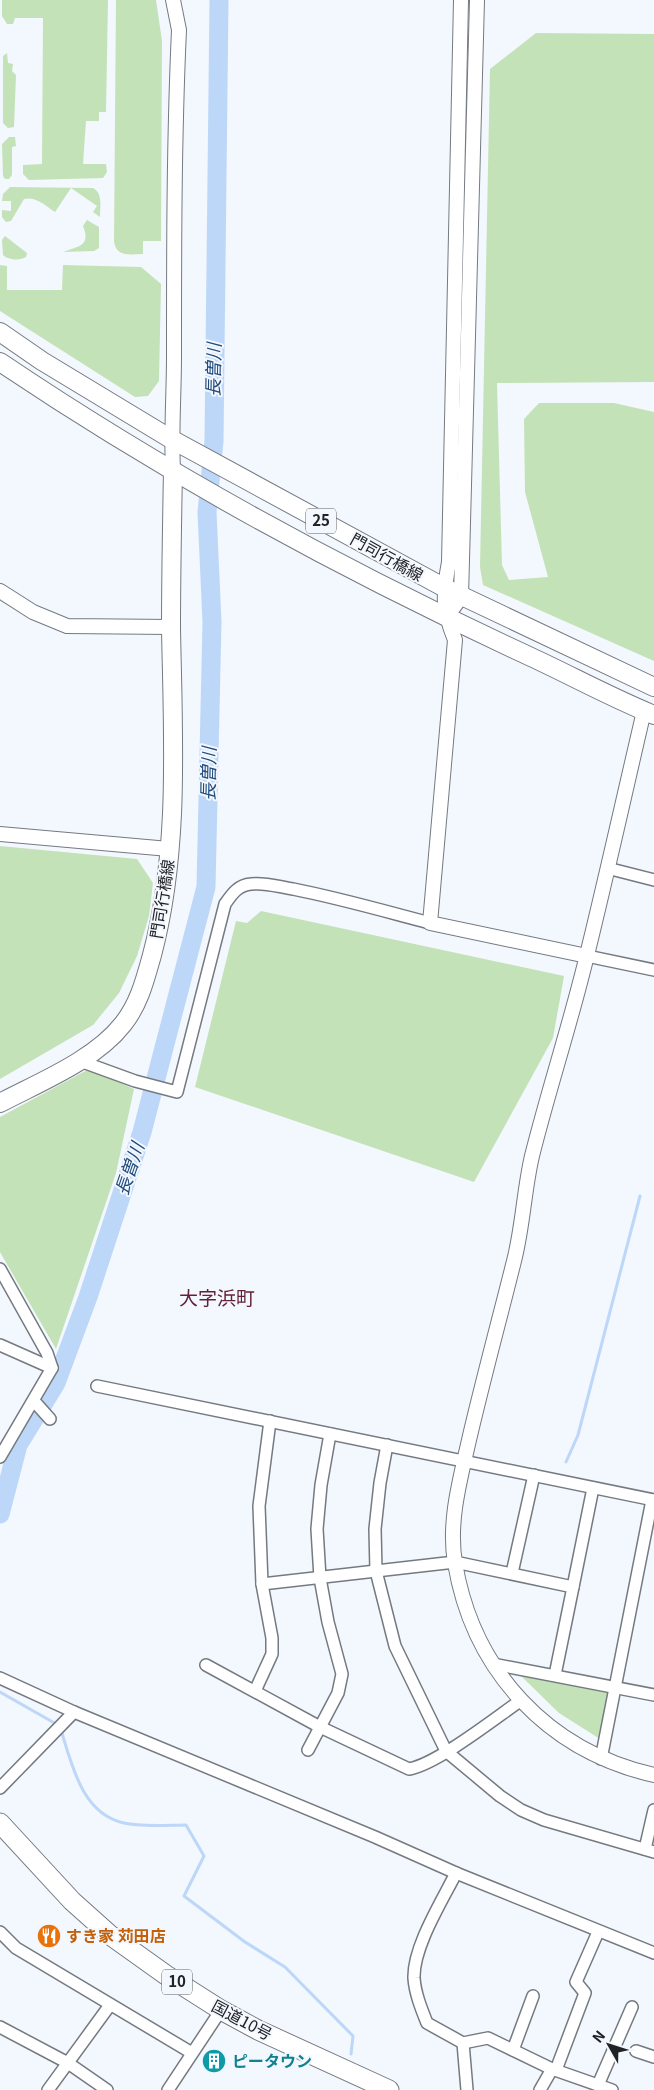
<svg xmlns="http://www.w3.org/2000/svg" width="654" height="2090" font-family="Georgia,'Noto Sans JP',serif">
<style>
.green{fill:#c4e2b8}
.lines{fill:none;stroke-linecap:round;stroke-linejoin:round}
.stream{stroke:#bdd7f8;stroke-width:3}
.river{stroke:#bdd7f8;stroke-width:19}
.minor-casing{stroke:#757a81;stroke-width:14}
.tertiary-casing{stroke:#757a81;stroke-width:16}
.primary-casing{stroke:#757a81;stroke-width:20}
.trunk-casing{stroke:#757a81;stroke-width:21}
.minor{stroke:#fff;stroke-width:11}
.tertiary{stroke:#fff;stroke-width:14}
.primary{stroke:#fff;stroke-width:18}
.trunk{stroke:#fff;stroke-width:19}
.labels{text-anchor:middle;stroke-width:4;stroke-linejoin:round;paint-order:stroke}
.shield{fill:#f3f7fe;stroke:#5f6266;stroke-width:1}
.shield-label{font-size:15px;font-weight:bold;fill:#202225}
.street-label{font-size:16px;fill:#202225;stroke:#f3f7fe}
.food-label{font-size:16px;font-weight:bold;fill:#c56008;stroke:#f3f7fe;text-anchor:start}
.culture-label{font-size:16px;font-weight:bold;fill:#0d838f;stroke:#f3f7fe;text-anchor:start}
.water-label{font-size:18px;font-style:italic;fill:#214c7e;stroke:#f3f7fe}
.quarter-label{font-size:19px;fill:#652036;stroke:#f3f7fe}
</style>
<rect width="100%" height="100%" fill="#f3f7fe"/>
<!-- green -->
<g class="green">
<path d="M2,0H108L106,112H99V121H86L83,164H106L107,172L103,178L29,180L23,174V165L42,164L43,18H15L13,24H7L2,16Z"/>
<path d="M116,0H156L162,41L161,241H143V254C131,254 117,258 114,242Z"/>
<path d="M536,33L654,34V382L497,383L502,565L509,580L548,577L525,492L524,419L539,403H614L654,412V661L483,585L480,567L490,69Z"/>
<path d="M7,53L8,63L13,64L12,71L16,75L14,127L8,128L3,123V56Z"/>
<path d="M9,137H15L16,146L12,147V175L9,179H5L3,176L2,144Z"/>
<path d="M10,187L93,188C103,193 100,207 100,217L93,212L97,206L71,188L55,212C46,206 36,196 24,199L11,221L6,222L2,217V210L11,211V201H2L3,194Z"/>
<path d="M87,220L99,227V248L94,251L63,252C79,246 91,246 83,226Z"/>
<path d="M5,236L27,253L26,257C20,261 8,260 3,255L2,240Z"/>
<path d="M0,265L7,266V290H62L63,265L141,267L161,284L159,381L148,396L135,397L0,311Z"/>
<path d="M0,846L137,859L153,883L149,916L137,956L119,993L93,1025L0,1079Z"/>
<path d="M261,911L564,976L553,1038L474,1182L195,1087L236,921L247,923Z"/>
<path d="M89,1069L134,1089L116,1173L56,1349L0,1252V1117Z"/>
<path d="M517,1672L615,1683L600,1739L559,1713Z"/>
</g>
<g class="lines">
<!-- stream -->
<g class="stream">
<path d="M566,1462L578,1435L640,1196"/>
<path d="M0,1692L58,1725"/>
<path d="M61,1730C72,1765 82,1814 124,1823C140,1827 168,1825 186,1825L204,1856L184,1896L245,1942L285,1967L353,2036L351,2054"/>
</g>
<!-- river -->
<path class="river" d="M0,1514L18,1445L56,1383L88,1297L142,1132L206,887L212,622L207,512L214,441L219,0"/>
<!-- minor casing -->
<g class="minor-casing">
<g id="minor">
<path d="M607,868L654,880"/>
<path d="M587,956L654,970"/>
<path d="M80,1061L135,1081L177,1092L225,904C232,894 238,885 251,884C265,882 279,887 293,889C339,898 384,911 430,923"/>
<path d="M0,1269L47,1353L52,1368L0,1457"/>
<path d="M0,1345L52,1368"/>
<path d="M97,1386L654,1500"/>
<path d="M34,1401L50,1419"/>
<path d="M387,1445L380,1483L375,1529L376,1571L395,1646L446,1751L500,1796L521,1810L544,1820L654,1852"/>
<path d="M512,1573L534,1475"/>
<path d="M262,1584L455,1562L573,1587L555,1675"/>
<path d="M573,1587L593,1488"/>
<path d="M493,1664L654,1695"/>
<path d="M206,1665L320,1727L409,1769C437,1764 494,1719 520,1701"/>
<path d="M0,1678L74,1712L375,1837L456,1873L654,1953"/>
<path d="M255,1691L272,1654V1638L262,1584L259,1506L270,1421"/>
<path d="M308,1750L338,1693L342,1674L328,1622L320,1578L317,1529L321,1485L330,1434"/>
<path d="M601,1759L652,1500"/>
<path d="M0,1788L74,1712"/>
<path d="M645,1849L654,1810"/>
<path d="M456,1873C442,1901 413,1947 414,1978C415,1993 421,2008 427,2023L463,2043L488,2038L552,2069L612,2090"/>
<path d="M0,1932L16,1948L192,2053"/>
<path d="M0,2027L68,2063L107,2090"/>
<path d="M463,2043L467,2090"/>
<path d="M513,2050L533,1996"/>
<path d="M636,2051L654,2057"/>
<path d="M556,2070L585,1993L576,1982L598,1932"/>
<path d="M598,2085L632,2007"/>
<path d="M48,2090L110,2005"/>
<path d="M168,2090L221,2010"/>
<path d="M540,2090L552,2069"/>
</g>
</g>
<!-- tertiary casing -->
<g class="tertiary-casing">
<g id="tertiary">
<path d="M461,0L449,562C443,594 442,608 455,640L430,923L587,956"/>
<path d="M173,470C171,432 174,395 174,356C174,247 174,139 179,30L173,0"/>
<path d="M0,591L33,612L67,626L171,627"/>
<path d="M446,618L461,597L477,0"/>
<path d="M644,711C625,792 607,874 587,955C571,1022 549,1088 532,1156C524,1190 523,1226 514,1261C499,1321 483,1380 469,1440C460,1480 448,1522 455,1563C473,1671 548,1751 654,1775"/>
<path d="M0,834L169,849"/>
</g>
</g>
<!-- primary casing -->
<g class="primary-casing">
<g id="primary">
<path d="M0,332L42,361L171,439L445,588L654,687"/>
<path d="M0,362C169,476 347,572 531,657C572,676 612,698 654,715"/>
<path d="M0,1103C40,1082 95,1060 123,1024C139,1004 145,980 152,955C180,850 173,737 171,629C171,576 172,523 173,470"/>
</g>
</g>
<!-- trunk casing -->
<g class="trunk-casing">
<path id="trunk" d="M0,1823L72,1901L110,1935L166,1975L221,2010L258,2030L389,2090"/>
</g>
<!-- minor -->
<use href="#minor" class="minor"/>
<!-- tertiary -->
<use href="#tertiary" class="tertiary"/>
<!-- primary -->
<use href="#primary" class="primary"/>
<!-- trunk -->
<use href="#trunk" class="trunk"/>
</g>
<!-- icons -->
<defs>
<g id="restaurant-disc" transform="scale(1.25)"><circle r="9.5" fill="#e8710a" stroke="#f3f7fe"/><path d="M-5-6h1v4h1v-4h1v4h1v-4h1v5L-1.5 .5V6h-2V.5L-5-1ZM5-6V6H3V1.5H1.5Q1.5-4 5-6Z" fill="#fff"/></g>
<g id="building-disc" transform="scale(1.25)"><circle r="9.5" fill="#0f9aa8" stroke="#f3f7fe"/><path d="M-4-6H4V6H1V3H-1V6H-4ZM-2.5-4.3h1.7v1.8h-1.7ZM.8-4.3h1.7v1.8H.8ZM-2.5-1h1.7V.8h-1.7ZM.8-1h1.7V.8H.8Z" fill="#fff"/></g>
</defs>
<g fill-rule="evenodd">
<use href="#restaurant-disc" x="49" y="1936"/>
<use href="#building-disc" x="214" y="2061"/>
</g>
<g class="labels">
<!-- shield labels -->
<g class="shield">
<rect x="306" y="508.5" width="30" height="25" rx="4"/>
<rect x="162" y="1969.5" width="30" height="25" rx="4"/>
</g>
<g class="shield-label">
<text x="321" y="526">25</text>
<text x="177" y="1987">10</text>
</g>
<!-- street labels -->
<g class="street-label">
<text transform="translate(387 557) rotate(29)" y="6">門司行橋線</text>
<text transform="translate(162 899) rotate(-81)" y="6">門司行橋線</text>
<text transform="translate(242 2020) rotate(28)" y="6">国道10号</text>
</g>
<!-- food labels -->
<g class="food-label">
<text x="66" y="1942">すき家 苅田店</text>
</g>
<!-- culture labels -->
<g class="culture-label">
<text x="232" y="2067">ピータウン</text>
</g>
<!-- water labels -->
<g class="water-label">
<text transform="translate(214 370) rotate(-89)" y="6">長曽川</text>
<text transform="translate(209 774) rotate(-89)" y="6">長曽川</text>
<text transform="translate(130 1169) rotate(-71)" y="6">長曽川</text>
</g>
<!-- quarter labels -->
<g class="quarter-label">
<text x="217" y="1305">大字浜町</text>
</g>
</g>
<!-- north arrow -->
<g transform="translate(609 2045) rotate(309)" stroke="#f3f7fe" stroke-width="4" paint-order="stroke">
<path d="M0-4L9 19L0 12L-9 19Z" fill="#202225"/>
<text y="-8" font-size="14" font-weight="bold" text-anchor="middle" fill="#202225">N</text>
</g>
</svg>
